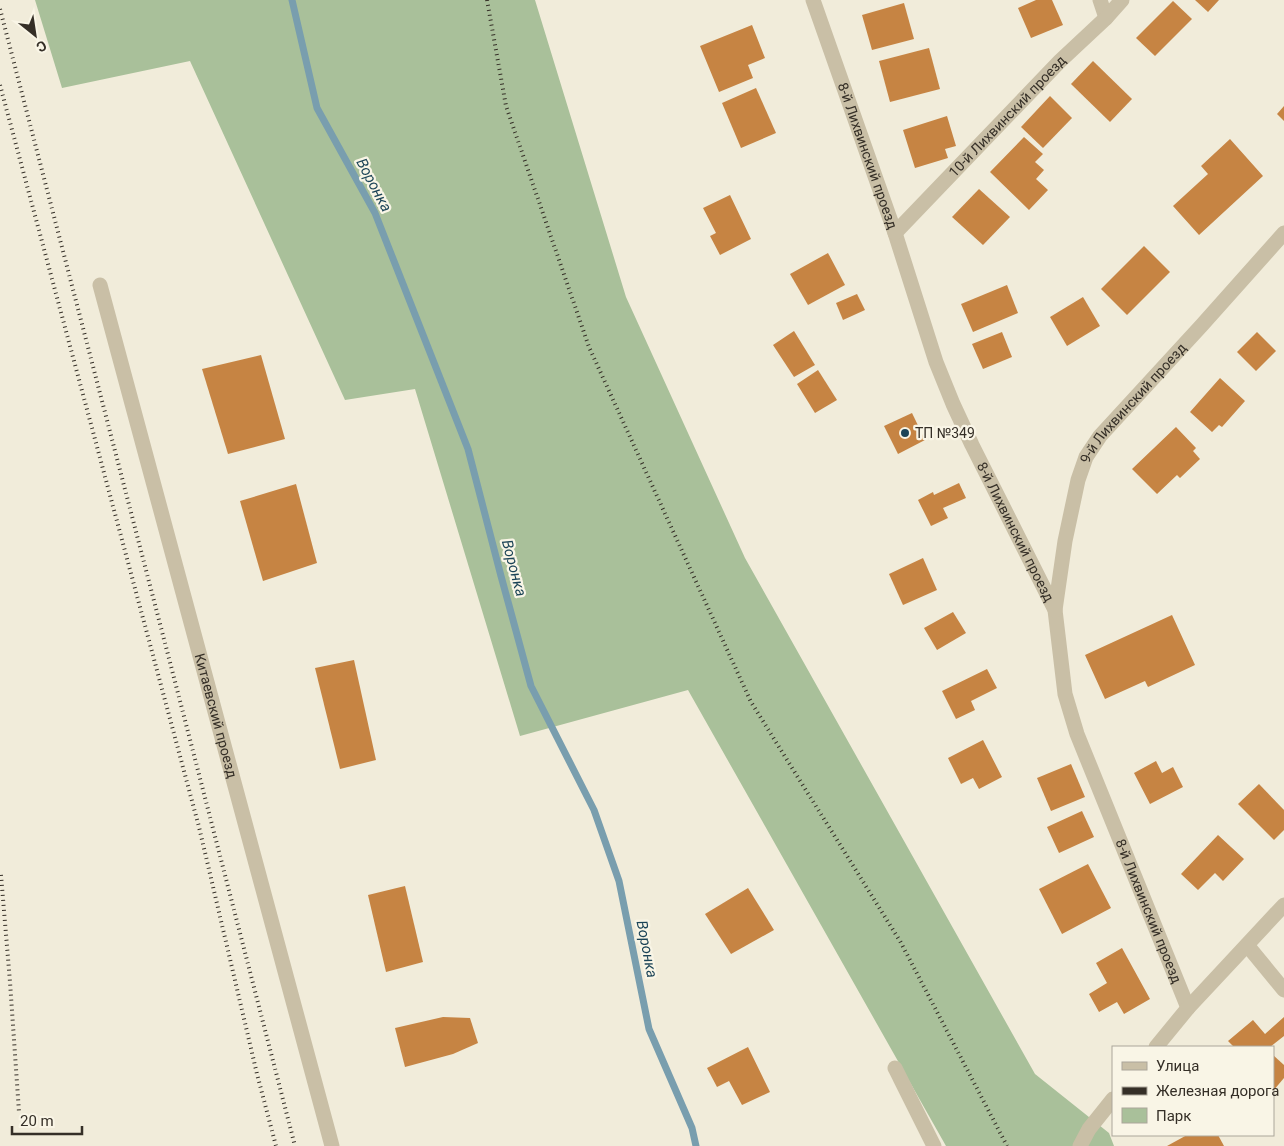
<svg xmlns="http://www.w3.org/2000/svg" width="1284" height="1146" font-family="Roboto,sans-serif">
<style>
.green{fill:#a9c09a}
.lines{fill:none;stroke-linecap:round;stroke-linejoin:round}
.stream{stroke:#799eae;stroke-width:7}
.building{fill:#c68443}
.minor{stroke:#c9bfa6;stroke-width:15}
.rail{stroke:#352f27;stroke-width:4;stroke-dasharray:1 4;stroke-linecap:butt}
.poi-dot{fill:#1c4457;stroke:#f9f5e6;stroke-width:2}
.labels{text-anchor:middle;stroke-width:4.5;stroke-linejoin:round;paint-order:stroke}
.street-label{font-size:14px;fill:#352f27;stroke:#f9f5e6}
.poi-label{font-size:14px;fill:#352f27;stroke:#f9f5e6;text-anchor:start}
.water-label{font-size:15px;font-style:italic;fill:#1c4457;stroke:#f9f5e6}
</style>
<rect width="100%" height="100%" fill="#f1ecda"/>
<!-- green -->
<path class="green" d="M35,0H535L626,297L745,558L1035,1074L1109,1133L1114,1146H946L688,690L520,736L415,389L345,400L190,61L62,88Z"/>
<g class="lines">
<!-- stream -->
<path class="stream" d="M292,0L317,108L375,213L468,449L501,576L531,686L594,810L619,881L649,1029L692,1128L696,1146"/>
</g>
<!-- building -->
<g class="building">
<path d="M1036,0H1052L1063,25L1031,38L1018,8Z"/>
<path d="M1195,0H1219L1208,12Z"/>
<path d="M1173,1L1192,19L1155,56L1136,38Z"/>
<path d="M904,3L914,39L872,50L862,15Z"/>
<path d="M752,25L765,58L748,65L753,78L719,92L700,46Z"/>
<path d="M929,48L940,89L890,102L879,61Z"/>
<path d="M1093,61L1132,99L1110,122L1071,84Z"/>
<path d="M756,88L776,133L741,148L722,103Z"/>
<path d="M1050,96L1072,118L1043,148L1021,127Z"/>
<path d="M1284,106V121L1277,114Z"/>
<path d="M947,116L956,146L945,149L948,158L915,168L903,130Z"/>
<path d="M1024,137L1043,154L1035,162L1044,170L1036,179L1048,190L1029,210L990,172Z"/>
<path d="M1230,139L1263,176L1199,235L1173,206L1208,174L1201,166Z"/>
<path d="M979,189L1010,217L983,245L952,217Z"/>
<path d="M730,195L751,239L720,255L710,236L716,233L703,208Z"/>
<path d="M1144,246L1170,272L1127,315L1101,289Z"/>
<path d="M828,253L845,285L808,305L790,274Z"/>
<path d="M1007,285L1018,313L973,332L961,304Z"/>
<path d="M857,294L865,310L843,320L836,303Z"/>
<path d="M1083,297L1100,326L1067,346L1050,317Z"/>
<path d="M794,331L815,365L794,377L773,345Z"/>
<path d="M1002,332L1012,357L983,369L972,344Z"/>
<path d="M1257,332L1276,351L1256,371L1237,352Z"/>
<path d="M261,355L285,439L228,454L202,369Z"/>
<path d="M818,370L837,400L815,413L797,384Z"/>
<path d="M1220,378L1245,401L1222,427L1219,425L1212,432L1190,412Z"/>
<path d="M912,413L925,440L898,454L884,426Z"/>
<path d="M1176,427L1196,448L1193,451L1200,459L1180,478L1177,475L1157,494L1132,469Z"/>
<path d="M959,483L966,498L943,508L948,518L931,526L918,500L933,492L934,495Z"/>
<path d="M296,484L317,563L263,581L240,501Z"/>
<path d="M923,558L937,590L903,605L889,574Z"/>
<path d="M953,612L966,633L937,650L924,628Z"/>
<path d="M1172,615L1195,665L1148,687L1145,681L1105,699L1085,655Z"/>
<path d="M354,660L376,760L340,769L315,668Z"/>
<path d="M987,669L997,688L971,701L975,710L956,719L942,691Z"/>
<path d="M983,740L1002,777L979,789L973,778L961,784L948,758Z"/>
<path d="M1156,761L1162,773L1173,767L1183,787L1150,804L1134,773Z"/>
<path d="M1071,764L1085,797L1051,811L1037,778Z"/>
<path d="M1259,784L1284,810V830L1274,840L1238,804Z"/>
<path d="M1082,811L1094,837L1059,853L1047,827Z"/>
<path d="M1218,835L1244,859L1223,881L1215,873L1198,890L1181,874Z"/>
<path d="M1088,864L1111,908L1062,934L1039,889Z"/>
<path d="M405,886L423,962L386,972L368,895Z"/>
<path d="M748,888L774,930L731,954L705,914Z"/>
<path d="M1122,948L1150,999L1124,1014L1117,1002L1099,1012L1089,994L1107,983L1096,963Z"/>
<path d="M443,1017L470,1018L478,1043L453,1054L405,1067L395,1028Z"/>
<path d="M1284,1017V1036L1270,1047H1234L1228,1041L1253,1020L1265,1034Z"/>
<path d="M748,1047L770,1092L742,1105L729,1081L717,1087L707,1068Z"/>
<path d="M1273,1055L1284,1065V1078L1273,1091Z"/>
<path d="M1187,1135H1218L1224,1146H1167Z"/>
</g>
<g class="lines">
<!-- minor -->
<g class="minor">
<path id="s1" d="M813,0L895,233L936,362L953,404L972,445L1055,610L1065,694L1077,734L1188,1008"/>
<path d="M1100,0L1106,18"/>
<path id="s2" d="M895,233L1060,61L1106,18L1122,0"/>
<path id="s3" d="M100,285L332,1146"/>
<path id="s4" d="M1055,610L1065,541L1078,480L1086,457L1100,436L1202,325L1284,233"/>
<path d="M1247,945L1284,990"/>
<path d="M1156,1047L1188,1008L1284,905"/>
<path d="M895,1068L934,1146"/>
<path d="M1080,1146L1089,1129L1113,1099"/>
</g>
<!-- rail -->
<g class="rail">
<path d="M487,0L506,106L589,347L751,702L900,941L1007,1146"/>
<path d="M0,9L172,670L295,1146"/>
<path d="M0,85L199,827L257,1074L276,1146"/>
<path d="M1,875L10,982L19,1112"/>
</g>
</g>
<!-- markers -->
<circle class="poi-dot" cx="905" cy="433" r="5"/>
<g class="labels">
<!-- street labels -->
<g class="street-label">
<text dy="5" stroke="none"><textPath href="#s2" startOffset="162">10-й Лихвинский проезд</textPath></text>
<text dy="5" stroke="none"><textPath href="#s1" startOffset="165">8-й Лихвинский проезд</textPath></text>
<text dy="5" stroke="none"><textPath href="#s4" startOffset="228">9-й Лихвинский проезд</textPath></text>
<text dy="5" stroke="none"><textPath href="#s1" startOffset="570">8-й Лихвинский проезд</textPath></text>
<text dy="5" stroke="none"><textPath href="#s3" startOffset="446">Китаевский проезд</textPath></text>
<text dy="5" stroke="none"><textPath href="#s1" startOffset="975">8-й Лихвинский проезд</textPath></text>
</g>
<!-- poi labels -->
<g class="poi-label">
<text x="915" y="438">ТП №349</text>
</g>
<!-- water labels -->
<g class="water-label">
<text transform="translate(374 185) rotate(62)" y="5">Воронка</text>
<text transform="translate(514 568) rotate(75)" y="5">Воронка</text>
<text transform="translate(647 949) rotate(79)" y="5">Воронка</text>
</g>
</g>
<!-- legend -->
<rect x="1112" y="1046" width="162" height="90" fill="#f9f5e6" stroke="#aba69a"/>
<rect x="1122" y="1062" width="25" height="8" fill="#c9bfa6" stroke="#aba69a"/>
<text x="1156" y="1071" font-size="15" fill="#352f27">Улица</text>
<rect x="1122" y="1087" width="25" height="8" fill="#352f27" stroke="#aba69a"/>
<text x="1156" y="1096" font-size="15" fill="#352f27">Железная дорога</text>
<rect x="1122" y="1108" width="25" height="15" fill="#a9c09a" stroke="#aba69a"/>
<text x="1156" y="1121" font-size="15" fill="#352f27">Парк</text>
<!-- north arrow -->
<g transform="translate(35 35) rotate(150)" stroke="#f9f5e6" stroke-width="4" paint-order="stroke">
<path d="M0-4L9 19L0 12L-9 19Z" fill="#352f27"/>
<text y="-8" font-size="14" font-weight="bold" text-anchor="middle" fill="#352f27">С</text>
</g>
<!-- scale -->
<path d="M12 1126v8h70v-8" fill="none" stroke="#352f27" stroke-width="2.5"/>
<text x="20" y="1126" font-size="15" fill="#352f27" stroke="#f9f5e6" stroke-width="4" paint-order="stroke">20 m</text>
</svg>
